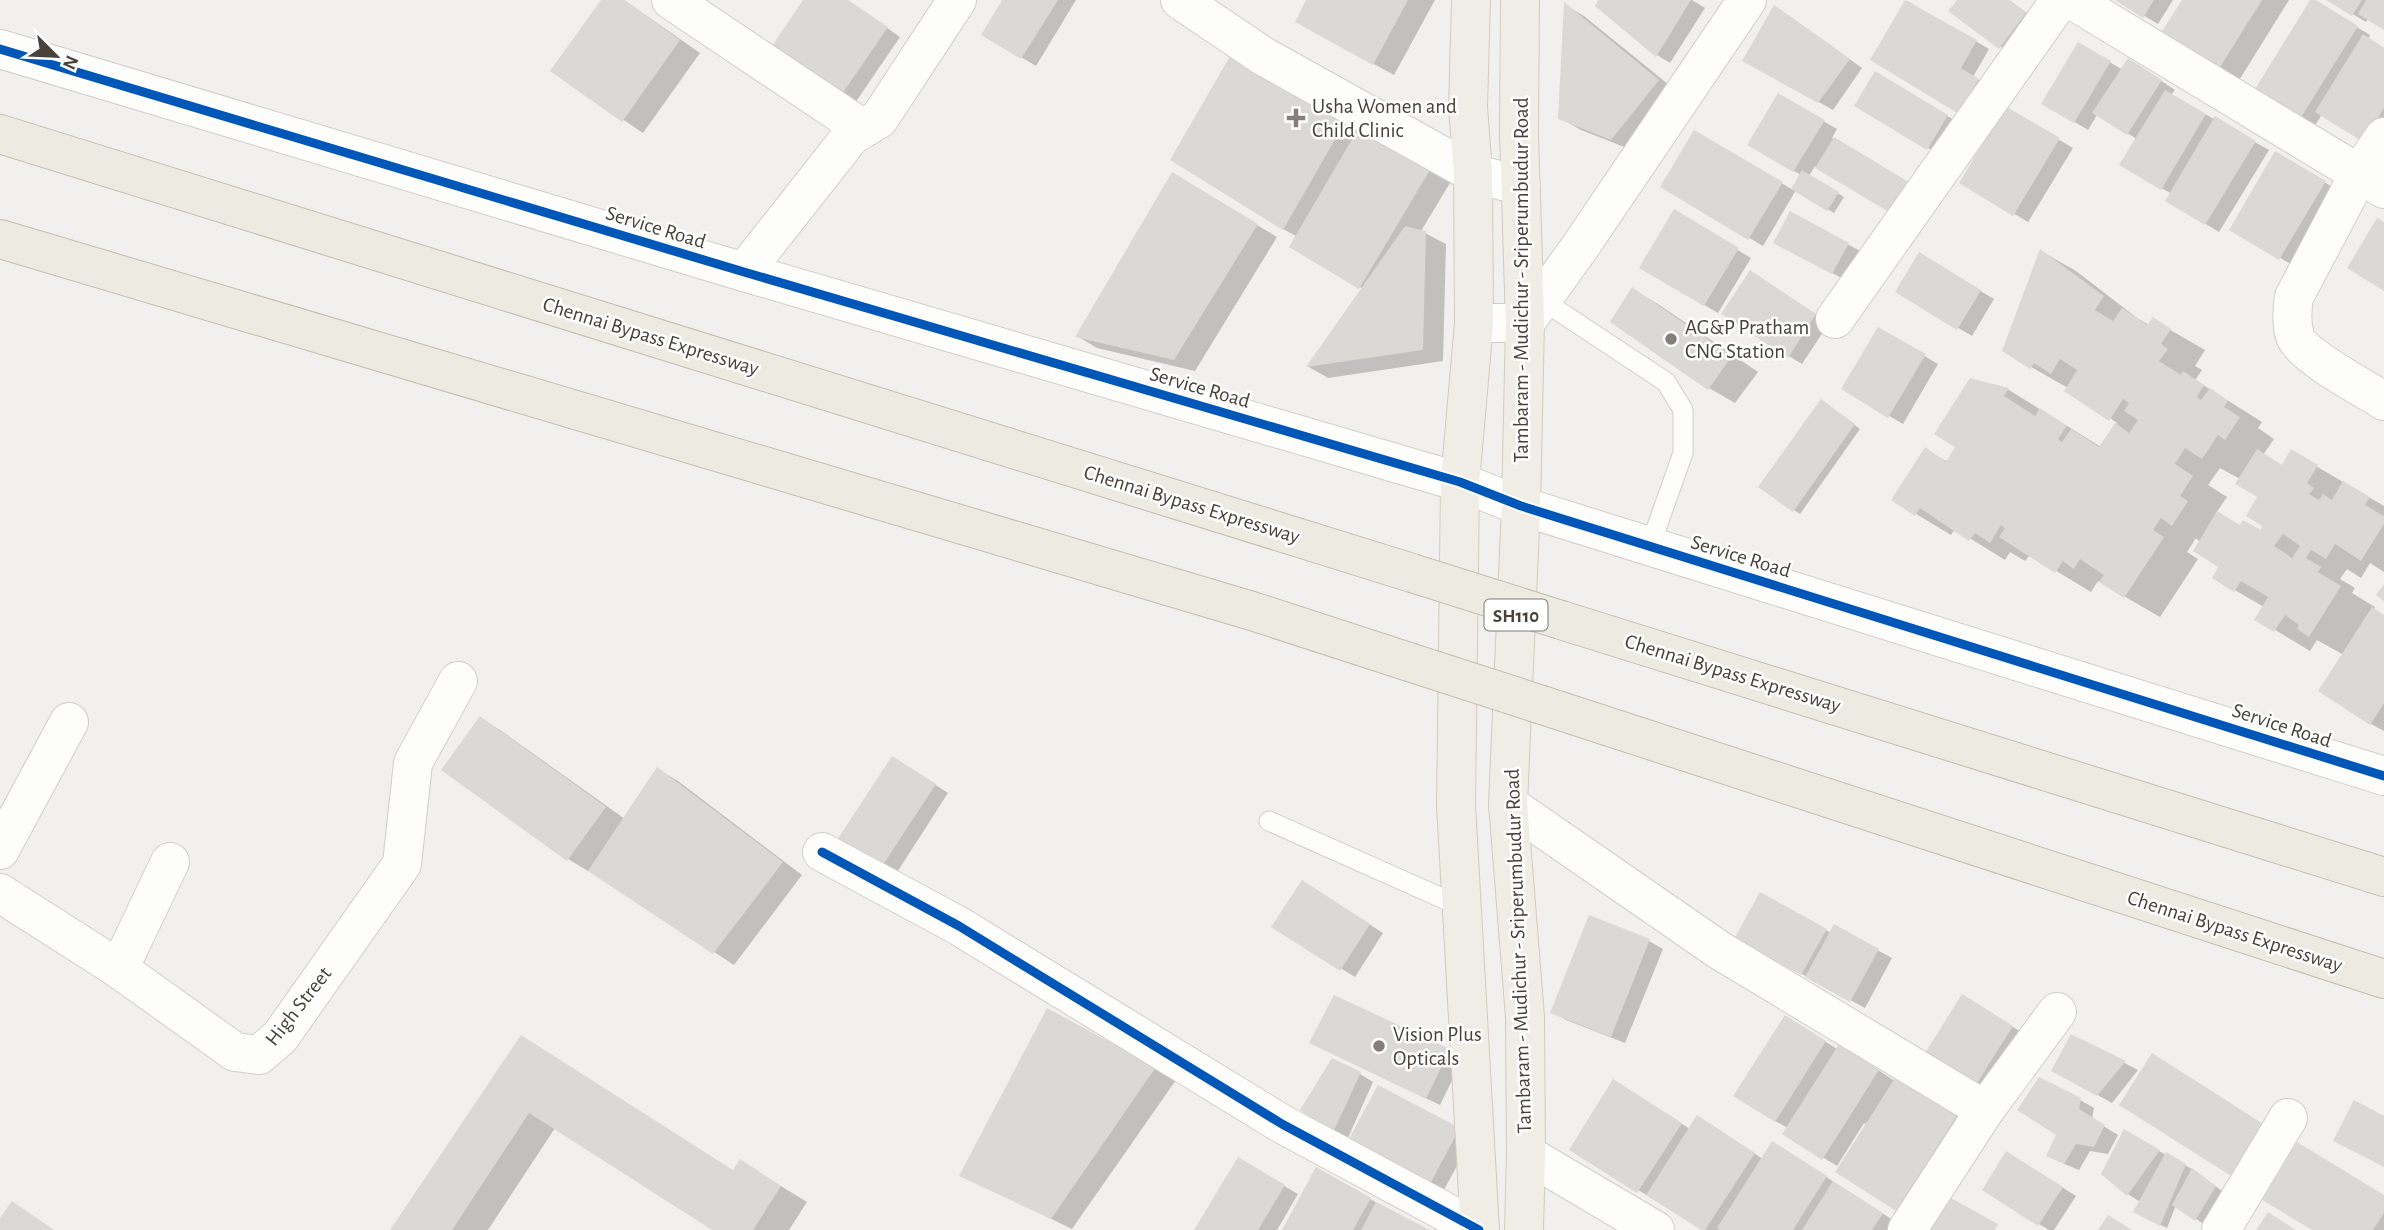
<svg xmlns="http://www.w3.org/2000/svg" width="2384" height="1230" font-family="'Alegreya Sans',sans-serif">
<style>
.shadow{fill:#0003;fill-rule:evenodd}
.building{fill:#dbd9d6;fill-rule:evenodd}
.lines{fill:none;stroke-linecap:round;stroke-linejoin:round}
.service-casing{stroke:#d0cecb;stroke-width:21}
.minor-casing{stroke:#d0cecb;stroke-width:40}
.tertiary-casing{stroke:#d0cecb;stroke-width:40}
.primary-casing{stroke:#d2cbbe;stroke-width:40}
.trunk-casing{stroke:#c7bcac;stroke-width:40}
.service{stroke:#fdfdfc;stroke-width:19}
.minor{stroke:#fdfdfc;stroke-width:38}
.tertiary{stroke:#fdfdfc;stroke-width:38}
.primary{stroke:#f0ede6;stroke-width:38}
.trunk{stroke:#edeae2;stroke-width:38}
.trunk-bridge-casing{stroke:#c7bcac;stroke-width:40;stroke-linecap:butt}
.trunk-bridge{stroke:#edeae2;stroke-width:38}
.cycleway-casing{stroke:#fff;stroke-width:13}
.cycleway{stroke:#0057b8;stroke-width:9}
.poi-dot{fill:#847f79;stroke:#fff;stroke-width:2.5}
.labels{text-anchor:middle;stroke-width:5;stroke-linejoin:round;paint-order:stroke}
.shield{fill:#fff;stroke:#7f7b75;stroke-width:2}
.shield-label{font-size:19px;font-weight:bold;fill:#48423a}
.poi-label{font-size:21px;fill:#48423a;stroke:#fff;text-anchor:start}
.street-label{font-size:21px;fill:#48423a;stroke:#fff}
</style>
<rect width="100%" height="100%" fill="#f2f0ee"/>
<!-- shadow -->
<g class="shadow">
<path d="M603,0H624L700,53L643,133L552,71Z"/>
<path d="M805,0H847L900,37L853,106L839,99Z"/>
<path d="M1004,0H1076L1036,66L983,34Z"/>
<path d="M1308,0H1435L1394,75L1317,33Z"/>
<path d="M1600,0H1692L1705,8L1670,63L1657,55Z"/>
<path d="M1959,0H2009L2039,22L2014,56L1950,11Z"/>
<path d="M2118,0H2173L2158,24Z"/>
<path d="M2184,0H2289L2238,82L2162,36Z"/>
<path d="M2312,0L2370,35L2368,39L2384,49V138L2322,114L2313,129L2299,121Z"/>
<path d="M2329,0H2384V28L2368,19L2366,22Z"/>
<path d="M1907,1L1989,49L1973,77L1992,88L1973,120L1872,60Z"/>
<path d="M1565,5L1584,16L1679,93L1632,150L1581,130L1560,118Z"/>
<path d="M1788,15L1862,68L1833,110L1744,60Z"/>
<path d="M2079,44L2123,70L2142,68L2175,90L2171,95L2269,150L2219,232L2168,201L2172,194L2121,165L2137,139L2097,115L2088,130L2043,103Z"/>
<path d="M1231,59L1358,132L1453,178L1421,231L1446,244L1443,361L1328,378L1309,367L1363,289L1291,246L1296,236L1283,229Z"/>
<path d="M1875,74L1961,124L1942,156L1857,106Z"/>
<path d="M1778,95L1837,129L1832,138L1925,193L1908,221L1815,166L1809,176L1844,197L1834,213L1796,190L1763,246L1663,187L1695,132L1793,190L1801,175L1749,144Z"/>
<path d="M2005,108L2073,148L2028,222L1962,182Z"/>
<path d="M2276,153L2339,191L2294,266L2231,229Z"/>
<path d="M1172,175L1277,237L1195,371L1097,348L1077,336Z"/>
<path d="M1674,212L1751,258L1718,313L1641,267Z"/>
<path d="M1791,213L1862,252L1847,281L1789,250Z"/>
<path d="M2041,251L2076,271L2137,318L2149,325L2153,320L2205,350L2195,366L2202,370L2195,380L2262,422L2258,428L2274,439L2263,455L2283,466L2292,452L2384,506V572L2370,563L2361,578L2347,569L2340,579L2355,588L2352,593L2375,607L2374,610L2384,616V731L2371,724L2344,655L2317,640L2310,651L2257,619L2264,607L2214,578L2221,566L2196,538L2187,552L2198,559L2160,617L2098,581L2091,592L2030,555L2025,561L2010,552L2005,560L1955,529L1951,535L1893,500L1926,450L1948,462L1957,447L1971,380L2009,390L2101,447L2117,423L2068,388L2031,367ZM2220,468L2240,479L2259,497L2265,525L2262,532L2241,527L2216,513L2227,497L2208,485Z"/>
<path d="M1919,255L1994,299L1972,336L1897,292Z"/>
<path d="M1764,280L1829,323L1802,364L1789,356Z"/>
<path d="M1632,289L1658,304L1758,372L1735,403L1709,388L1612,321Z"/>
<path d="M1879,329L1938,364L1903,424L1843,389Z"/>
<path d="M1827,405L1860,429L1800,514L1794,510Z"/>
<path d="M480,718L500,730L625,819L658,769L678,781L802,875L734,965L589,870L588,871L568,859Z"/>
<path d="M906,766L948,793L894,877L880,870Z"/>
<path d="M1316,890L1383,933L1355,977L1274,927Z"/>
<path d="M1761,894L1831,933L1834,927L1892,958L1865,1008L1750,946Z"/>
<path d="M1649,941L1663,949L1625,1043L1566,1020L1553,1012Z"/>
<path d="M1976,1004L2026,1035L1987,1097L1973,1089Z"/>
<path d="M1047,1011L1176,1080L1072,1229L961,1175Z"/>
<path d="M1799,1025L1837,1049L1853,1054L1895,1081L1977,1127L1917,1221L1897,1210L1867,1125L1864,1123L1837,1166L1785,1134L1788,1128L1775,1121Z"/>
<path d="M2072,1036L2138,1070L2112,1103L2053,1070Z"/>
<path d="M522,1038L734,1172L740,1161L807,1202L789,1230H716L555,1128L488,1230H392Z"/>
<path d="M1325,1050H1449L1463,1058L1440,1105Z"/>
<path d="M1360,1074L1373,1082L1347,1140L1302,1110Z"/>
<path d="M1379,1088L1472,1138L1438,1201Z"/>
<path d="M1628,1090L1690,1129L1711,1125L1763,1159L1786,1151L1896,1222L1891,1230H1704L1571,1149Z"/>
<path d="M2080,1100L2094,1108L2092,1119L2118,1135L2108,1154L2090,1151L2079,1170L2062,1163Z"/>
<path d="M2124,1132L2192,1169L2222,1191L2202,1223L2176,1205L2167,1228L2141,1215L2140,1202L2128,1194Z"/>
<path d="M1238,1159L1298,1194L1277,1230H1196Z"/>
<path d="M2021,1161L2076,1196L2054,1230H2049L2039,1224L1984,1189Z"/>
<path d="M2384,1197V1230H2315Z"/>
<path d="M1370,1199L1427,1230H1284Z"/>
</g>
<!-- building -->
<g class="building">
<path d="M601,0H624L680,40L622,122L550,71Z"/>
<path d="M803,0H848L888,27L838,100L768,52Z"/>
<path d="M1002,0H1058L1021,59L981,35Z"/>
<path d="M1306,0H1408L1373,65L1295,22Z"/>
<path d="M1598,0H1691L1656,57L1595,6Z"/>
<path d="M1905,0L1977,40L1961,68L1979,79L1959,114L1870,60Z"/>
<path d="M1957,0H2009L2026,13L1999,49L1948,11Z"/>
<path d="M2115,0H2154L2143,18Z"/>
<path d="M2182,0H2262L2217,72L2159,36Z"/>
<path d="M2310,0H2316L2358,26L2298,122L2252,94Z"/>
<path d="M2326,0H2362L2352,16Z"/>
<path d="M2366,0H2384V30L2358,14Z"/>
<path d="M1564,2L1659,80L1611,140L1558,119Z"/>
<path d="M1774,5L1850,59L1818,103L1742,61Z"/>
<path d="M2363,34L2384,48V108L2363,142L2315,112Z"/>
<path d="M2078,42L2111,61L2074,123L2041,104Z"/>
<path d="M1230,56L1345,122L1283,230L1170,160Z"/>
<path d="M2128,58L2162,80L2127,135L2092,113Z"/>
<path d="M1875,71L1948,115L1927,150L1854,106Z"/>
<path d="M2165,90L2206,114L2161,190L2119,165Z"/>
<path d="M1778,93L1825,120L1793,172L1747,145Z"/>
<path d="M2005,106L2060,138L2013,216L1959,183Z"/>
<path d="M2215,116L2256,141L2205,225L2165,201Z"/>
<path d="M1362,122L1433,165L1359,289L1289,247Z"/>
<path d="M1694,130L1783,182L1748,240L1660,187Z"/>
<path d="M1834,137L1912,184L1894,215L1815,168Z"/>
<path d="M2275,151L2326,181L2279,260L2229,230Z"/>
<path d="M1802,170L1839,192L1827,211L1791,189Z"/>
<path d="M1172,172L1258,224L1174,360L1075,337Z"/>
<path d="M1674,209L1739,248L1704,306L1639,268Z"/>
<path d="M1790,211L1849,243L1832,274L1773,243Z"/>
<path d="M2377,218L2384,222V291L2347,268Z"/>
<path d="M1405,226L1426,231L1423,350L1306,367Z"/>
<path d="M2040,249L2104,296L2095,310L2113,321L2122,308L2147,325L2153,317L2171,329L2161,344L2168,349L2159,361L2181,375L2183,371L2204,385L2197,397L2201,400L2210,388L2228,401L2224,407L2240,417L2225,440L2218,435L2202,459L2185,448L2175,464L2193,476L2180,496L2188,501L2172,526L2161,518L2153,530L2164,537L2124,598L2099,582L2104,575L2080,559L2074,569L2063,561L2055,573L1999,537L2005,528L2001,525L1990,543L1975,533L1969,541L1920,508L1915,516L1891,500L1925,447L1946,462L1955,447L1934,434L1970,378L2009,388L2004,396L2035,416L2040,408L2067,426L2058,439L2062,442L2071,429L2099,447L2115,423L2129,433L2138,420L2124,411L2129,403L2123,399L2109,421L2064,391L2077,370L2060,359L2051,374L2034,363L2030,369L2002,351Z"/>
<path d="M1919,252L1981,290L1957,330L1895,292Z"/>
<path d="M1750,270L1816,314L1788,358L1721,314Z"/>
<path d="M1632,287L1732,356L1708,390L1610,322Z"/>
<path d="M1878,327L1926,354L1888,418L1841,389Z"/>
<path d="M1821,399L1855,424L1793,512L1758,487Z"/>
<path d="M2257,449L2282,465L2291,449L2318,465L2307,483L2314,488L2309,494L2319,500L2323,494L2332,500L2343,481L2370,497L2365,505L2384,516V524L2361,561L2335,544L2326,559L2311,550L2306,558L2321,567L2318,572L2341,586L2309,637L2297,629L2299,625L2285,615L2274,632L2254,620L2268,597L2241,581L2234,592L2212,578L2218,567L2193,551L2217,511L2240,525L2243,520L2261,530L2262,526L2246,516L2257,497L2235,484ZM2283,534L2300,546L2292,558L2274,546Z"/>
<path d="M2384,584V601L2376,595Z"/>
<path d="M2372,607L2384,615V703L2370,725L2318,691Z"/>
<path d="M480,716L606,807L567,861L441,770Z"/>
<path d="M892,756L936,784L879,871L835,843Z"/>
<path d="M657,767L783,862L713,954L588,871Z"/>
<path d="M1302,880L1370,924L1340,971L1271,927Z"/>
<path d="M1760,892L1827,929L1801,975L1734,939Z"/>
<path d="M1589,915L1650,939L1611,1037L1550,1013Z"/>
<path d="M1834,924L1879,949L1850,1002L1805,977Z"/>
<path d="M1962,994L2013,1026L1972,1091L1922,1058Z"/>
<path d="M1334,995L1450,1049L1426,1099L1309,1043Z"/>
<path d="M1047,1008L1156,1067L1051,1219L959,1176Z"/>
<path d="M1785,1015L1826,1041L1775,1122L1733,1096Z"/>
<path d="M2071,1034L2126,1061L2097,1096L2051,1071Z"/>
<path d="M521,1035L733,1170L740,1159L781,1186L753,1230H712L529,1113L452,1230H390Z"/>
<path d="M1839,1044L1879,1070L1822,1160L1782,1134Z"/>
<path d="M2152,1053L2268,1127L2236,1179L2119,1105Z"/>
<path d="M1332,1058L1361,1072L1333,1133L1300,1110Z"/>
<path d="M1897,1075L1958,1114L1896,1211L1835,1172Z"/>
<path d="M2039,1077L2081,1098L2079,1109L2105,1125L2094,1147L2076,1144L2064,1164L2046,1156L2056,1135L2017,1110Z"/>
<path d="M1613,1079L1682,1123L1637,1193L1569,1150Z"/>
<path d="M1378,1085L1460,1128L1424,1195L1342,1152Z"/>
<path d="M2354,1100L2384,1116V1167L2333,1141Z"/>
<path d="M1697,1115L1755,1153L1705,1230H1701L1646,1195Z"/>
<path d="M2124,1129L2160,1150L2127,1196L2101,1174Z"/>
<path d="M1772,1141L1827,1176L1793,1230H1720L1717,1228Z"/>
<path d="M2297,1142L2384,1195V1213L2373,1230H2312L2262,1200Z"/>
<path d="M2006,1151L2063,1187L2038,1226L1982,1190Z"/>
<path d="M2166,1152L2186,1164L2160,1226L2133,1212Z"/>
<path d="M1238,1157L1285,1185L1258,1230H1194Z"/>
<path d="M1316,1167L1371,1198L1353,1230H1282Z"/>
<path d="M2192,1168L2216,1186L2195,1221L2172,1205Z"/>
<path d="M1833,1181L1883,1213L1872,1230H1802Z"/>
<path d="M1949,1197L1998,1224L1995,1230H1929Z"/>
<path d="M12,1201L54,1230H0V1218Z"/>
<path d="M1376,1202L1430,1230H1361Z"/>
<path d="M2268,1212L2296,1230H2256Z"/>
<path d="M2108,1215L2132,1230H2098Z"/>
</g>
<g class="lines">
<!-- service casing -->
<g class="service-casing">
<g id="service">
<path d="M1542,300L1666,382L1683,410V453L1650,546"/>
<path d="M1269,821L1462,907"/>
</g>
</g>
<!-- minor casing -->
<g class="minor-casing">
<g id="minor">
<path d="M671,0L853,122L851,136L744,272"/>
<path d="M1180,0L1263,56L1473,173L1521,186"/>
<path d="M2072,0L2384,189"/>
<path d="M851,136L879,119L957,0"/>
<path d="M2384,137L2359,174L2294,297C2292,310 2291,323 2295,336C2302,356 2364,388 2384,401"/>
<path d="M1835,319L2060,0"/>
<path d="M1474,323H1525L1580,247L1747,0"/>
<path d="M1508,804L1719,950L1985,1110"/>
<path d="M0,850L69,722"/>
<path d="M822,852L959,926L1282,1124L1479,1230"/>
<path d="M0,893L119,969L235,1052L259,1055L280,1037L402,864L413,763L458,681"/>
<path d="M119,969L170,862"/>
<path d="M1526,1154L1655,1230"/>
<path d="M1907,1230L1985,1110L2057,1012"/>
<path d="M2221,1230L2288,1118"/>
</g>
</g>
<!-- tertiary casing -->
<g class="tertiary-casing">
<path id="tertiary" d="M0,49L744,272L1460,482L1521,506L2384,776"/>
</g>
<!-- primary casing -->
<g class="primary-casing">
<g id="primary">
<path d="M1471,0L1468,107L1473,173L1474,323L1460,482L1456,805L1480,1230"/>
<path d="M1520,0L1519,135L1525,323L1521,506L1508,804L1525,1017L1526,1154L1524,1230"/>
</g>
</g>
<!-- trunk casing -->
<g class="trunk-casing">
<g id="trunk">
<path d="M0,134L1412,573"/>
<path d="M0,239L1252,611L1409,662"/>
<path d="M1561,620L2384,877"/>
<path d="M1542,705L2384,979"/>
</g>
</g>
<!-- service -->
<use href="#service" class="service"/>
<!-- minor -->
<use href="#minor" class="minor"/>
<!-- tertiary -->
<use href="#tertiary" class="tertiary"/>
<!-- primary -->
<use href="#primary" class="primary"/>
<!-- trunk -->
<use href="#trunk" class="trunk"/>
<!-- trunk-bridge casing -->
<g class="trunk-bridge-casing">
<g id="trunk-bridge">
<path d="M1412,573L1561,620"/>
<path d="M1409,662L1542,705"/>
</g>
</g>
<!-- trunk-bridge -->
<use href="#trunk-bridge" class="trunk-bridge"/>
<!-- cycleway casing -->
<g class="cycleway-casing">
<g id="cycleway">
<path d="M0,49L744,272L1460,482L1521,506L2384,776"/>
<path d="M822,852L959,926L1282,1124L1479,1230"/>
</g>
</g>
<!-- cycleway -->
<use href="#cycleway" class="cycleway"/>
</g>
<!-- markers -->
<g class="poi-dot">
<path d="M1292.5 107.5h7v7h7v7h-7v7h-7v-7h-7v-7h7z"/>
<circle cx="1671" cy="339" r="7"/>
<circle cx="1379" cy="1046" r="7"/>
</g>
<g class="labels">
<!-- shield labels -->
<rect class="shield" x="1484.5" y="599.5" width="63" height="31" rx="5"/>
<g class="shield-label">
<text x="1516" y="622">SH110</text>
</g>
<!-- poi labels -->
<g class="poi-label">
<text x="1312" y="113">Usha Women and<tspan x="1312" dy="24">Child Clinic</tspan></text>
<text x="1685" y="334">AG&amp;P Pratham<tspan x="1685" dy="24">CNG Station</tspan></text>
<text x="1393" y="1041">Vision Plus<tspan x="1393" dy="24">Opticals</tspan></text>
</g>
<!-- street labels -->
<g class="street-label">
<text transform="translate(656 227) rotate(17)" y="7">Service Road</text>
<text transform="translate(1521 280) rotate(-90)" y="7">Tambaram - Mudichur - Sriperumbudur Road</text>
<text transform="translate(651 336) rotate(17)" y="7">Chennai Bypass Expressway</text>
<text transform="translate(1200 387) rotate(16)" y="7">Service Road</text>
<text transform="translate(1192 504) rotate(17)" y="7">Chennai Bypass Expressway</text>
<text transform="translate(1741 556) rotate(17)" y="7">Service Road</text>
<text transform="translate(1733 673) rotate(17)" y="7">Chennai Bypass Expressway</text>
<text transform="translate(2282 725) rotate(18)" y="7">Service Road</text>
<text transform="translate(2235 931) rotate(18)" y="7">Chennai Bypass Expressway</text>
<text transform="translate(1518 951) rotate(-92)" y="7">Tambaram - Mudichur - Sriperumbudur Road</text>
<text transform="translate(298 1006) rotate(-52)" y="7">High Street</text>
</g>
</g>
<!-- north arrow -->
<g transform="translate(56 56) rotate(114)" stroke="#ffffff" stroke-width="5" paint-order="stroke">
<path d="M0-5L12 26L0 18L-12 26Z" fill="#48423a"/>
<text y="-10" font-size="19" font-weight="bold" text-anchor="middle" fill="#48423a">N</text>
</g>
</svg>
